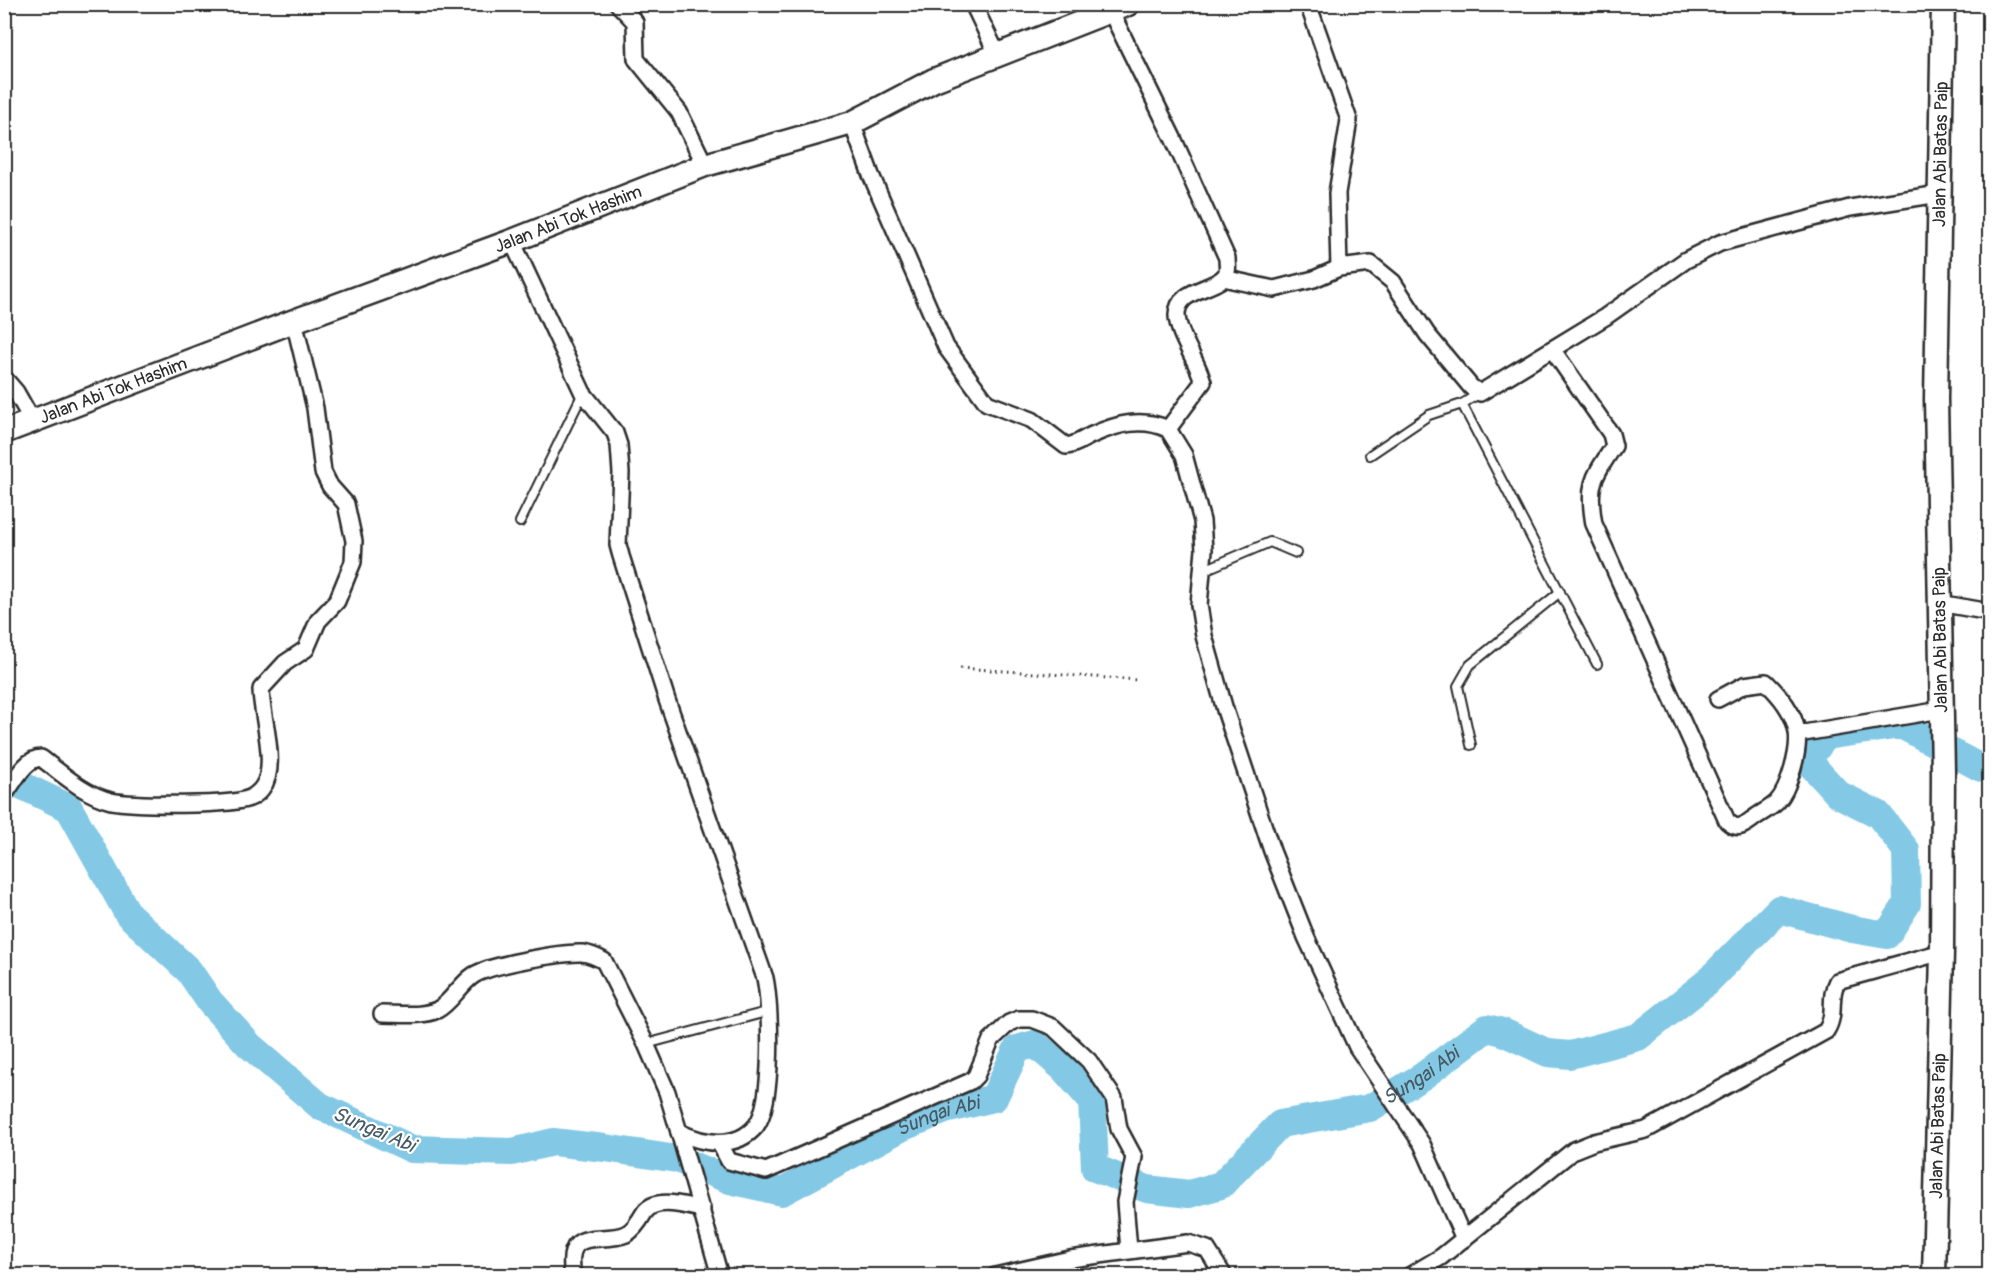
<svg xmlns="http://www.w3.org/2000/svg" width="1994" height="1280" font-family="Pangolin,sans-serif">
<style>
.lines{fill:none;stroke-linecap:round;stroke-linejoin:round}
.river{stroke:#83c8e4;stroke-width:28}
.service-casing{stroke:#2b2b2b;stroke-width:12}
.minor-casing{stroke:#2b2b2b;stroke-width:20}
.secondary-casing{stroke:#2b2b2b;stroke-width:27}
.path{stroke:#2b2b2b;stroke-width:3;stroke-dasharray:1.5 4.5;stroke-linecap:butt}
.service{stroke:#fff;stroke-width:8}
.minor{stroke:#fff;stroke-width:15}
.secondary{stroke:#fff;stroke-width:22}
.labels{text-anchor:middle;stroke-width:4.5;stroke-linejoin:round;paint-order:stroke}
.street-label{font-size:18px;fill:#2b2b2b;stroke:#fff}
.water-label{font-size:20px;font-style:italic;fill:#455a62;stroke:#fff}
</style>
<rect width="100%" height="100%" fill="#fff"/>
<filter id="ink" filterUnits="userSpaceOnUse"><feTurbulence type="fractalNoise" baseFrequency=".0167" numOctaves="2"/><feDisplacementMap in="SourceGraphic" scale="12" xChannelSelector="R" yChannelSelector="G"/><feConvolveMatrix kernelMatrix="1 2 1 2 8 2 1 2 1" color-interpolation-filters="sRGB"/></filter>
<g filter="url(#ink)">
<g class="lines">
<!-- river -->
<path class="river" id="s1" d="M4,777L69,808L128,914L189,971L210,1002L249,1045L320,1106L412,1149L512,1152L553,1142L605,1148L677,1159L730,1180L782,1192L903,1127L945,1110L994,1098L1017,1049L1035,1044L1063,1068L1092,1101L1095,1168L1147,1189L1189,1194L1221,1185L1280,1124L1370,1108L1423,1076L1487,1028L1503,1032L1548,1053L1570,1055L1638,1037L1705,984L1779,909L1852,929L1887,935L1907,904L1906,850L1878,814L1838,794L1808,761L1825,736L1901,725L1981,768H1990"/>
<!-- service casing -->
<g class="service-casing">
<g id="service">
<path d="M1462,404L1597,664"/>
<path d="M1370,455L1429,415L1462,404L1480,393"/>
<path d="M520,522L583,393"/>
<path d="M1202,571L1270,542L1296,553"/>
<path d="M1471,745L1458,686L1470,665L1560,592"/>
<path d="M646,1044L770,1011"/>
</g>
</g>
<!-- minor casing -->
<g class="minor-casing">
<g id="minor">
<path d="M618,4L635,22L636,59L679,112L705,165"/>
<path d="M973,4L997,54"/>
<path d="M1308,4L1349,120L1337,193L1339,268"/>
<path d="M852,123L871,175L946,347L987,403L1032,420L1066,446C1076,445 1083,439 1092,435C1117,424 1142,417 1168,429L1203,382C1198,362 1178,335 1177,316C1176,289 1214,290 1225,276C1229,271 1227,264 1227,258L1173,138L1111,12"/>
<path d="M1223,278L1274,289L1314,279L1339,268L1371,264L1393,282L1427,334L1471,387L1480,393L1605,317L1686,260L1720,243L1850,208L1939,194"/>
<path d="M1552,349L1611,434L1614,446C1593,478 1587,484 1594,524L1727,821C1738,831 1743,826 1754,818C1762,812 1770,809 1777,802C1789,789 1800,750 1797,732C1794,712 1780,696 1766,682L1744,685L1718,699"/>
<path d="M4,378L16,392L33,422"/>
<path d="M1168,429L1184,455L1202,521L1204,550L1199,605L1204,636L1225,710L1272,851L1306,937L1357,1047L1422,1144L1464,1239"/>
<path d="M1939,603L1990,612"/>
<path d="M1798,734L1941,710"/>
<path d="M4,795C13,784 25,758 41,758C61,773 85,795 111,801C132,805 234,807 252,797C255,795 260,791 262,788C279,767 261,715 261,689L285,663L306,649L318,621L337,601L353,562L354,541L346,504L330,486L323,472L315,408L294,321"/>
<path d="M382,1014C399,1014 421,1017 437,1010C451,1003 460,984 474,975C490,965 562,952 582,953C590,954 597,957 604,961L646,1044L667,1092L679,1132C703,1144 736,1150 756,1126C774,1102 771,1007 765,978L667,700L621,556L618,545L621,473L619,445L615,433L583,393L512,241"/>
<path d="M679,1132L720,1276"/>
<path d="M720,1144L729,1161L766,1171L971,1081L976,1076L991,1040L1009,1023L1019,1019H1032L1053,1027L1089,1061L1114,1098L1119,1129L1134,1157L1125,1202L1129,1250"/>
<path d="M573,1276C564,1224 600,1245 626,1234C634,1230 640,1220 644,1213C655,1196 686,1206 702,1209"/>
<path d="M995,1276L1070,1259L1188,1243L1207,1249L1224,1276"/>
<path d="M1409,1276L1441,1257L1574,1150L1594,1142L1646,1130L1826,1031C1837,1014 1828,998 1837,981L1942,952"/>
</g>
</g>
<!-- secondary casing -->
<g class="secondary-casing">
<g id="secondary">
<path id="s2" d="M4,432L294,321L512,241L705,165L852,123L934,80L1128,4"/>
<path id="s3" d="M1934,1276L1942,952L1943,772L1936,399L1943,4"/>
</g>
</g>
<!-- path -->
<path class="path" d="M960,668L1139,680"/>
<!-- service -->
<use href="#service" class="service"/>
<!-- minor -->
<use href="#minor" class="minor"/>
<!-- secondary -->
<use href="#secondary" class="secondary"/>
</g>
</g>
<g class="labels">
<!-- street labels -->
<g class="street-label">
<text dy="6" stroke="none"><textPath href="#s3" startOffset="1122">Jalan Abi Batas Paip</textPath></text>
<text dy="6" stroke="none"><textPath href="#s2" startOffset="603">Jalan Abi Tok Hashim</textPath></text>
<text dy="6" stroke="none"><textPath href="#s2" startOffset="117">Jalan Abi Tok Hashim</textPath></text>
<text transform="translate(1940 640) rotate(-91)" y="6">Jalan Abi Batas Paip</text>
<text dy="6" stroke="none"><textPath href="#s3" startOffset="150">Jalan Abi Batas Paip</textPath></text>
</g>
<!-- water labels -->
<g class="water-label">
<text dy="7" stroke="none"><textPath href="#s1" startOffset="1767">Sungai Abi</textPath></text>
<text dy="7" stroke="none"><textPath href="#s1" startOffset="1119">Sungai Abi</textPath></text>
<text transform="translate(374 1129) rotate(23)" y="7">Sungai Abi</text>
</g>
</g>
<!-- margin -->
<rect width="1994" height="1280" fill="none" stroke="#fff" stroke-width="24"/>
<rect x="12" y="12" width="1970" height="1256" fill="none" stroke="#2b2b2b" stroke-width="2" filter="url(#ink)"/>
</svg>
